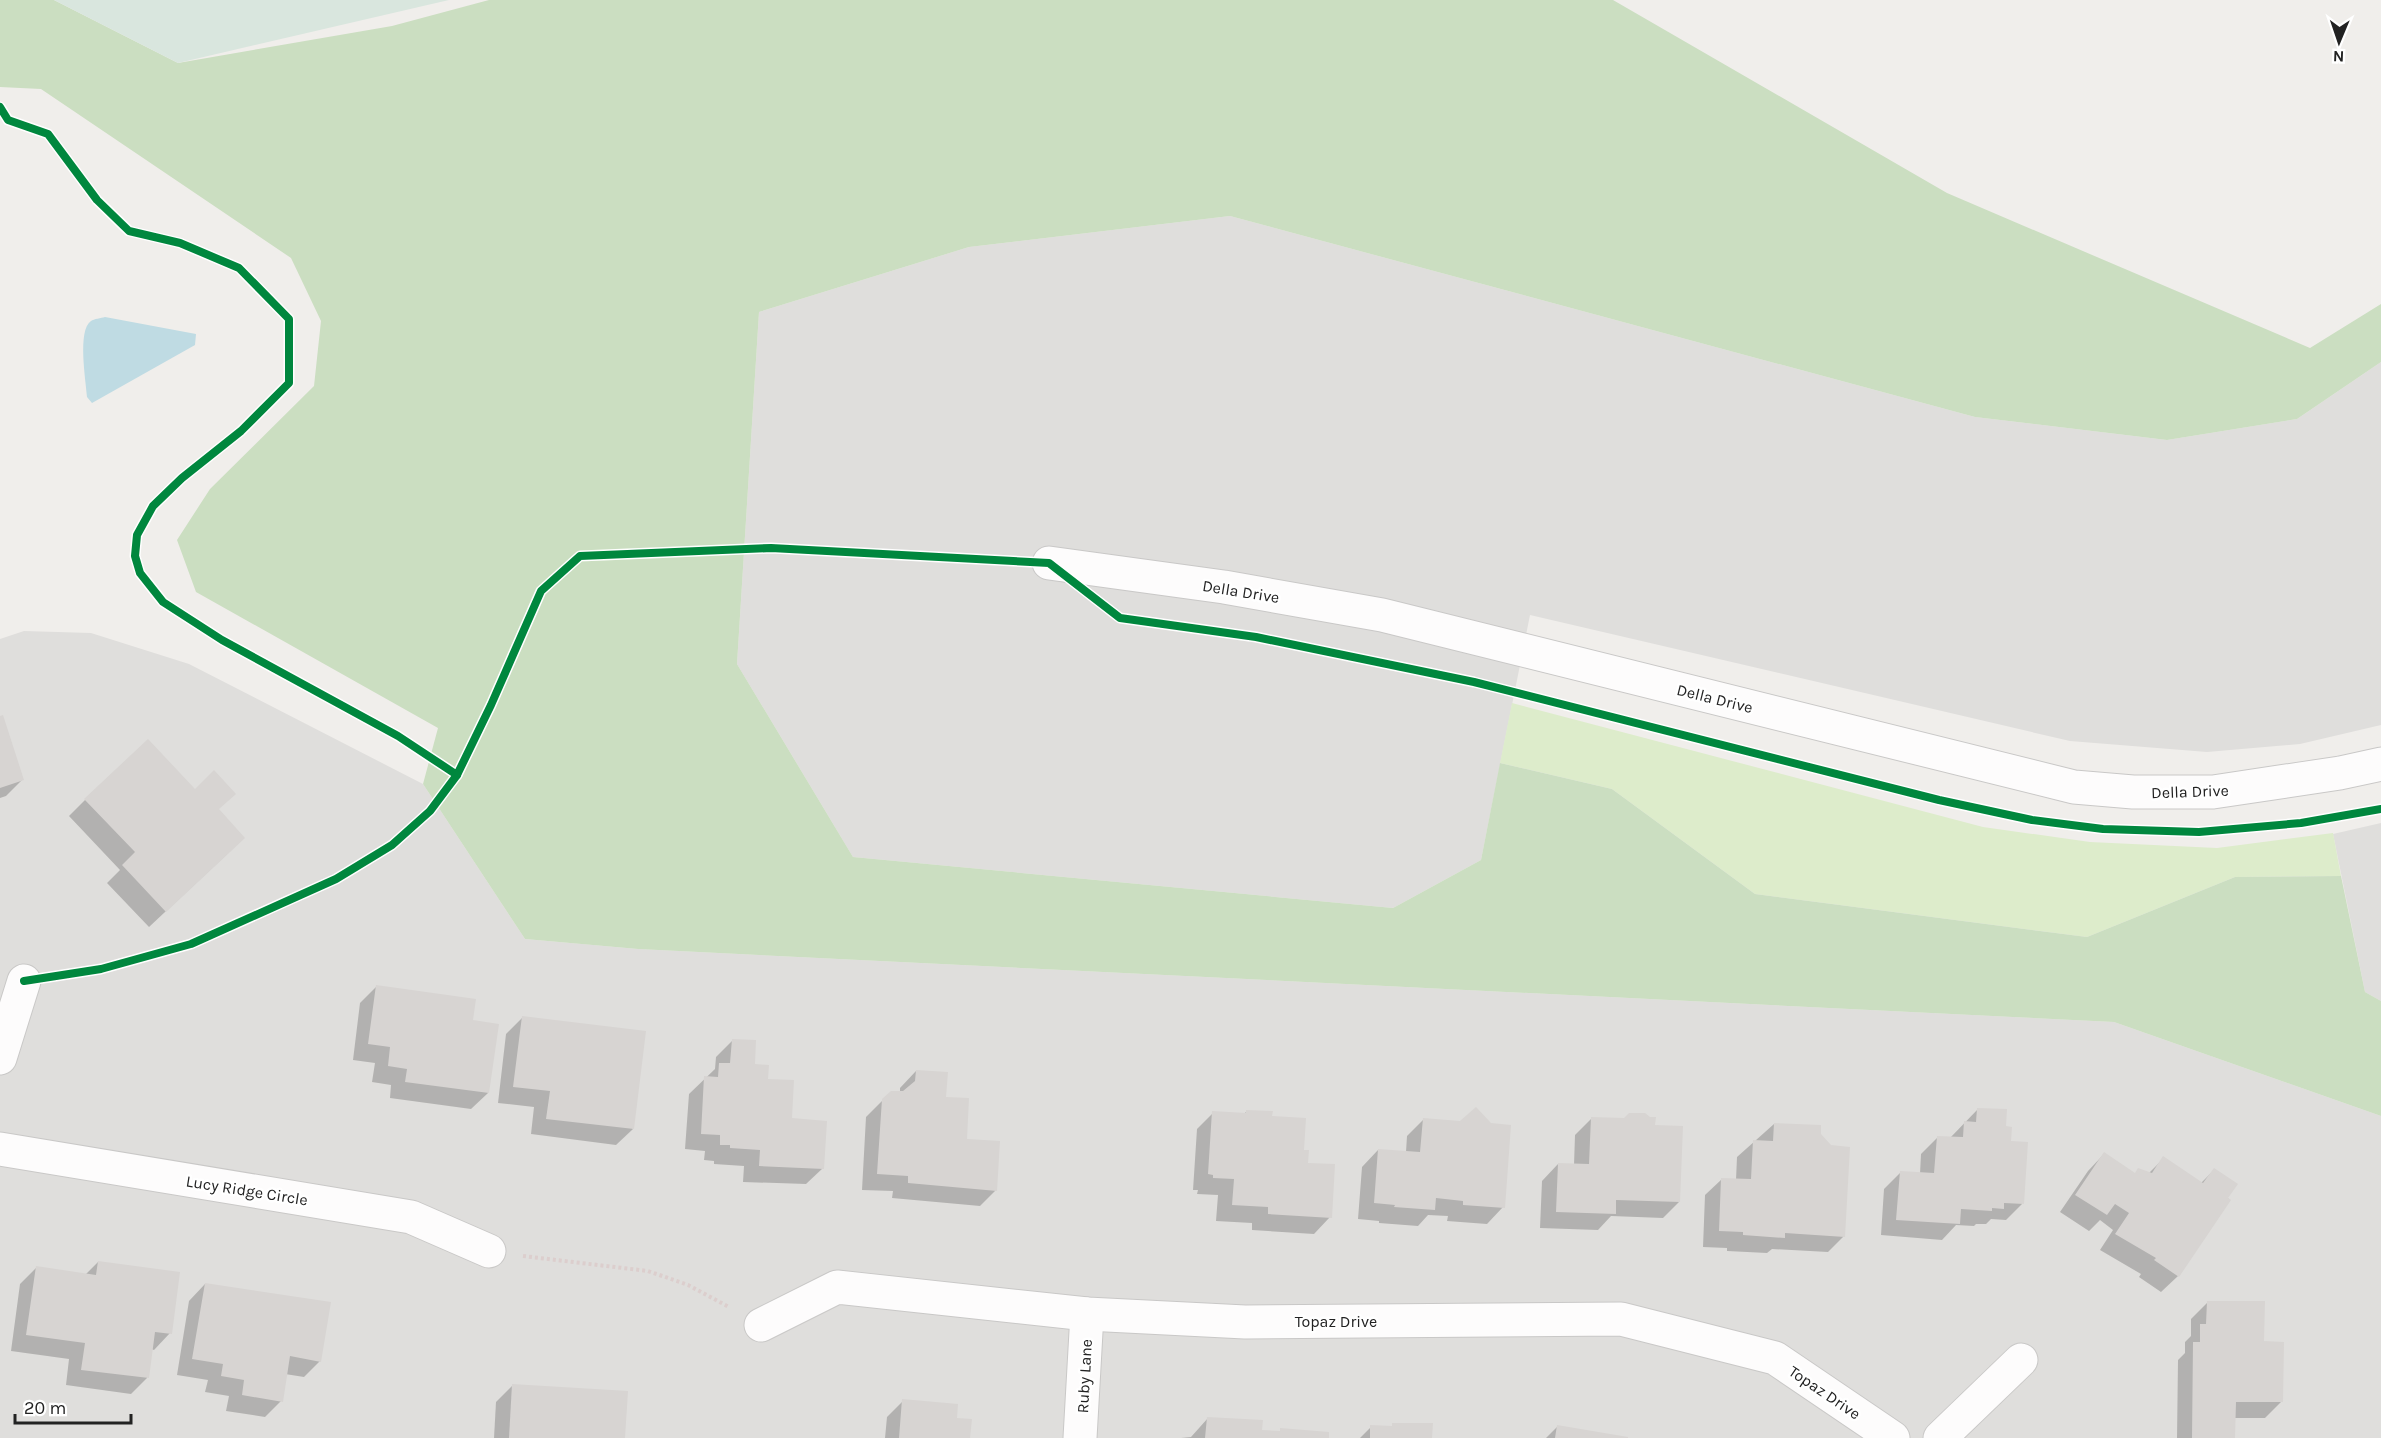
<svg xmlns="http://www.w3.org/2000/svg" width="2381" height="1438" font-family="Karla,sans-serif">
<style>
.residential{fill:#dfdedc}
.grass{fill:#ddeccb}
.forest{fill:#cbdec1}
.wetland{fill:#d9e6de}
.water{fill:#bfdbe3}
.shadow{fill:#0003}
.building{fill:#d7d4d2}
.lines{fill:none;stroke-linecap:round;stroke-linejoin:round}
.minor-casing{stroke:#c9c8c7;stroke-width:35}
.path{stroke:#dccecd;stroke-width:4;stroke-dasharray:3 3;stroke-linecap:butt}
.minor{stroke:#fdfcfc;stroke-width:33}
.cycleway-casing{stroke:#fff;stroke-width:11}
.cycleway{stroke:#00873e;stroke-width:8}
.labels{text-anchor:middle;stroke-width:5;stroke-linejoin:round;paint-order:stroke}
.street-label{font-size:16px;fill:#222;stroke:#fff}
</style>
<rect width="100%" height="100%" fill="#f0eeeb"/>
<!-- residential -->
<g class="residential">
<path d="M1230,216L1975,417L2167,440L2297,419L2381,362V725L2300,744L2207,752L2070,741L1530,615L1481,860L1393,908L853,857L737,664L759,312L969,247Z"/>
<path d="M24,631L91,633L189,664L423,784L525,939L638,949L2114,1022L2381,1116V1438H0V639Z"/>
<path d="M2381,823V1001L2365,992L2333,834Z"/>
</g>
<!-- grass -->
<path class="grass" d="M1512,703L1983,827L2090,842L2217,848L2333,833L2341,876L2235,877L2087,937L1755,894L1612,789L1500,763Z"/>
<!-- forest -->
<path class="forest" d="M0,0H54L178,63L392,26L489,0H1613L1947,193L2310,348L2381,304V362L2297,419L2167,440L1975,417L1230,216L969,247L759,312L737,664L853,857L1393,908L1481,860L1500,763L1612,789L1755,894L2087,937L2235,877L2341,876L2365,992L2381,1001V1116L2114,1022L638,949L525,939L423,784L438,728L196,592L177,540L210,489L314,386L321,321L291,258L41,89L0,87Z"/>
<!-- wetland -->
<path class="wetland" d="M54,0H449L178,63Z"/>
<!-- water -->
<path class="water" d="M105,317L196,334L195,345L92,403L87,397C86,381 77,330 91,321C94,319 101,318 105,317Z"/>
<!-- shadow -->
<g class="shadow">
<path d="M0,717L23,779L6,796L0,798Z"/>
<path d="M195,791L217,810L227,854L149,927L107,883L120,870L69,816L85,800Z"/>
<path d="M377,986L471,1022L488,1093L471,1109L390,1098L391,1085L372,1082L375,1063L353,1060L360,1003Z"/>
<path d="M522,1018L633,1129L616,1145L531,1134L534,1107L498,1103L506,1034Z"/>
<path d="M732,1041L767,1080L823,1168L806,1184L743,1182L744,1166L714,1164V1161L704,1160L705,1151L685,1149L689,1094L715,1069L716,1057Z"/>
<path d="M916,1071L965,1140L996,1190L980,1206L892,1198L893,1191L862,1190L866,1117L891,1092L900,1093V1088Z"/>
<path d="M1978,1109L2004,1128L2009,1142L2022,1204L2006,1220L1991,1219L1986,1224H1976L1974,1226L1956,1225L1942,1240L1881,1235L1884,1189L1900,1173L1920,1174L1921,1154L1938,1137L1950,1138Z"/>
<path d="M1247,1111L1271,1118L1302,1152L1330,1217L1314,1234L1252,1230V1223L1216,1221L1218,1195L1197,1194L1198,1190H1193L1197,1129L1213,1113L1243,1115Z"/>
<path d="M1591,1119L1654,1126L1679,1202L1663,1218L1611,1216L1598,1230L1540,1228L1542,1181L1558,1164L1574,1165L1575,1135Z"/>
<path d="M1423,1120L1503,1207L1487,1224L1447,1221L1448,1216L1428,1215L1418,1226L1379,1223V1221L1358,1219L1362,1167L1378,1150L1406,1152L1407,1136Z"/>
<path d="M1774,1124L1819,1135L1844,1236L1828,1252L1772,1249L1767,1253L1727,1251V1248L1703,1247L1705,1195L1722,1179L1736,1180L1737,1157Z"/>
<path d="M2104,1154L2134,1174H2148L2164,1158L2200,1184L2214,1170L2229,1200L2178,1276L2161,1292L2139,1277L2141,1274L2100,1250L2113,1230L2100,1220L2089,1231L2060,1212L2088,1171Z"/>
<path d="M98,1262L170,1333L154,1350L151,1349L147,1378L131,1394L66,1385L69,1359L11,1351L20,1284L36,1268L85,1275Z"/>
<path d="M205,1284L320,1361L304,1377L285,1374L281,1401L265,1417L226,1411L229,1396L205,1392L208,1380L177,1375L189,1301Z"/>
<path d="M2207,1303L2263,1343L2282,1401L2265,1418H2234V1438H2177L2178,1360L2185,1353V1342L2191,1336V1319Z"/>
<path d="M513,1385L624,1438H494L496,1402Z"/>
<path d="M903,1401L969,1438H885L887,1417Z"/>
<path d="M1208,1418L1261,1431L1278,1433L1281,1430L1327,1438H1181L1191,1437Z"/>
<path d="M1558,1426L1627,1438H1546Z"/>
<path d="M1371,1427L1431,1438H1360Z"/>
</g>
<!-- building -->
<g class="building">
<path d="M3,715L24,780L0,788V716Z"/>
<path d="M148,739L195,789L214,770L236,794L219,809L245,838L166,912L122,865L135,852L84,799Z"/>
<path d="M376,985L476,999L473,1020L499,1024L489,1093L405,1082L407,1069L388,1066L390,1047L368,1044Z"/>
<path d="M522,1016L646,1031L634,1129L546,1119L550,1091L513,1087Z"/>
<path d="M732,1039L756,1040L755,1064L769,1065L768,1079L794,1080L792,1118L827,1121L824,1169L759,1166L760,1150L730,1148V1145H720V1135L701,1134L704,1076L718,1077L719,1063H730Z"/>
<path d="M916,1070L948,1072L946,1097L969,1098L967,1139L1000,1141L997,1191L908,1183V1176L877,1174L882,1099L891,1091H903L915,1081Z"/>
<path d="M1476,1107L1491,1123L1511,1125L1505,1208L1463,1205V1201L1436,1198L1435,1210L1394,1207L1395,1205L1374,1203L1378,1149L1420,1152L1423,1118L1460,1121Z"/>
<path d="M1977,1108L2007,1109L2006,1126L2012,1127L2011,1141L2028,1142L2024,1204L2004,1203V1209L1992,1208V1211L1961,1209L1960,1224L1896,1220L1900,1171L1934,1173L1937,1136L1963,1137L1964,1121L1976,1122Z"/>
<path d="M1246,1110L1273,1111L1272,1116L1306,1118L1304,1150H1309L1308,1163L1335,1164L1332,1218L1268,1214V1207L1232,1205L1234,1179L1213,1178V1175L1208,1174L1212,1111L1246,1113Z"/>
<path d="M1629,1113H1645L1650,1117H1656L1655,1125L1683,1126L1680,1202L1616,1200V1214L1556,1212L1558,1163L1589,1164L1591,1117L1624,1118Z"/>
<path d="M1774,1123L1821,1125V1134L1831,1145L1850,1147L1845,1237L1785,1233V1238L1743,1235V1232L1719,1231L1721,1178L1751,1179L1753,1140L1773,1141Z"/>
<path d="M2104,1152L2135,1173L2138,1168L2152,1173L2163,1156L2203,1183L2214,1168L2238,1184L2228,1198L2231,1200L2179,1277L2154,1260L2156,1258L2115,1234L2129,1213L2115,1204L2107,1215L2075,1195Z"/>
<path d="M98,1261L180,1272L172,1334L155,1332L149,1378L81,1370L85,1343L26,1335L36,1266L96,1275Z"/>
<path d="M205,1283L331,1302L321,1362L290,1356L283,1402L242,1395L244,1380L221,1376L223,1364L192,1359Z"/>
<path d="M2207,1301H2265L2264,1341L2284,1342L2283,1402H2236L2235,1438H2192L2193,1342H2200V1324H2206Z"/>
<path d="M512,1384L628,1391L625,1438H509Z"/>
<path d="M902,1399L958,1404L957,1418L972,1419L970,1438H899Z"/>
<path d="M1207,1417L1263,1420L1262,1430L1280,1431V1428L1329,1432V1438H1205Z"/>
<path d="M1392,1423H1433L1432,1438H1370V1425L1392,1426Z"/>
<path d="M1557,1425L1628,1437V1438H1555Z"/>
</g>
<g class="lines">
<!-- minor casing -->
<g class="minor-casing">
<g id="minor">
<path d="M1049,563L1224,587L1382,615L2074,787L2133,792H2213L2340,773L2381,764"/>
<path d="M0,1058L24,981"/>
<path d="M0,1149L411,1217L489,1251"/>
<path d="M761,1325L837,1287L1087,1314L1245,1322L1621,1319L1775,1358L1893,1438"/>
<path d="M1080,1438L1087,1314"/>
<path d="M1940,1438L2021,1360"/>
</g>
</g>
<!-- path -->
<path class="path" d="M523,1256L648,1271L688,1285L729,1307"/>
<!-- minor -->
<use href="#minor" class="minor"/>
<!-- cycleway casing -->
<g class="cycleway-casing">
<g id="cycleway">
<path d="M0,107L8,120L48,134L97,200L129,231L180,243L239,268L289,319V383L241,431L182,478L153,506L137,535L135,556L140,573L163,602L222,640L398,736L457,775L491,705L541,591L580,556L771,548L1049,563L1120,618L1256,637L1474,682L1939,800L2032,820L2103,829L2199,832L2301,823L2381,809"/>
<path d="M24,981L101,969L191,944L336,879L392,845L430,811L457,775"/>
</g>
</g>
<!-- cycleway -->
<use href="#cycleway" class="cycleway"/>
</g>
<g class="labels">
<!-- street labels -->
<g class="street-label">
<text transform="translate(1241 591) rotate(9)" y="6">Della Drive</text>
<text transform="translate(1715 698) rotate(14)" y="6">Della Drive</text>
<text transform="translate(2190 791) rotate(-2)" y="6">Della Drive</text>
<text transform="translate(247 1190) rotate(9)" y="6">Lucy Ridge Circle</text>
<text x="1336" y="1327">Topaz Drive</text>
<text transform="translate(1084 1376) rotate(-87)" y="6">Ruby Lane</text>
<text transform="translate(1825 1392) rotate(34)" y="6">Topaz Drive</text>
</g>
</g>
<!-- north arrow -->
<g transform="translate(2339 42) rotate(182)" stroke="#ffffff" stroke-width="4.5" paint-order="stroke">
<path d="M0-4.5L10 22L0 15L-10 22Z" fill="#222222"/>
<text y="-9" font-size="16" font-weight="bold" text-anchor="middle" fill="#222222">N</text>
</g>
<!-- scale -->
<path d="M15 1414v9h116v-9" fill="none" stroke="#222222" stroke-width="3"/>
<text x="24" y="1414" font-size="18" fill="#222222" stroke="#ffffff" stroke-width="4.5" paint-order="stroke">20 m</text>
</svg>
